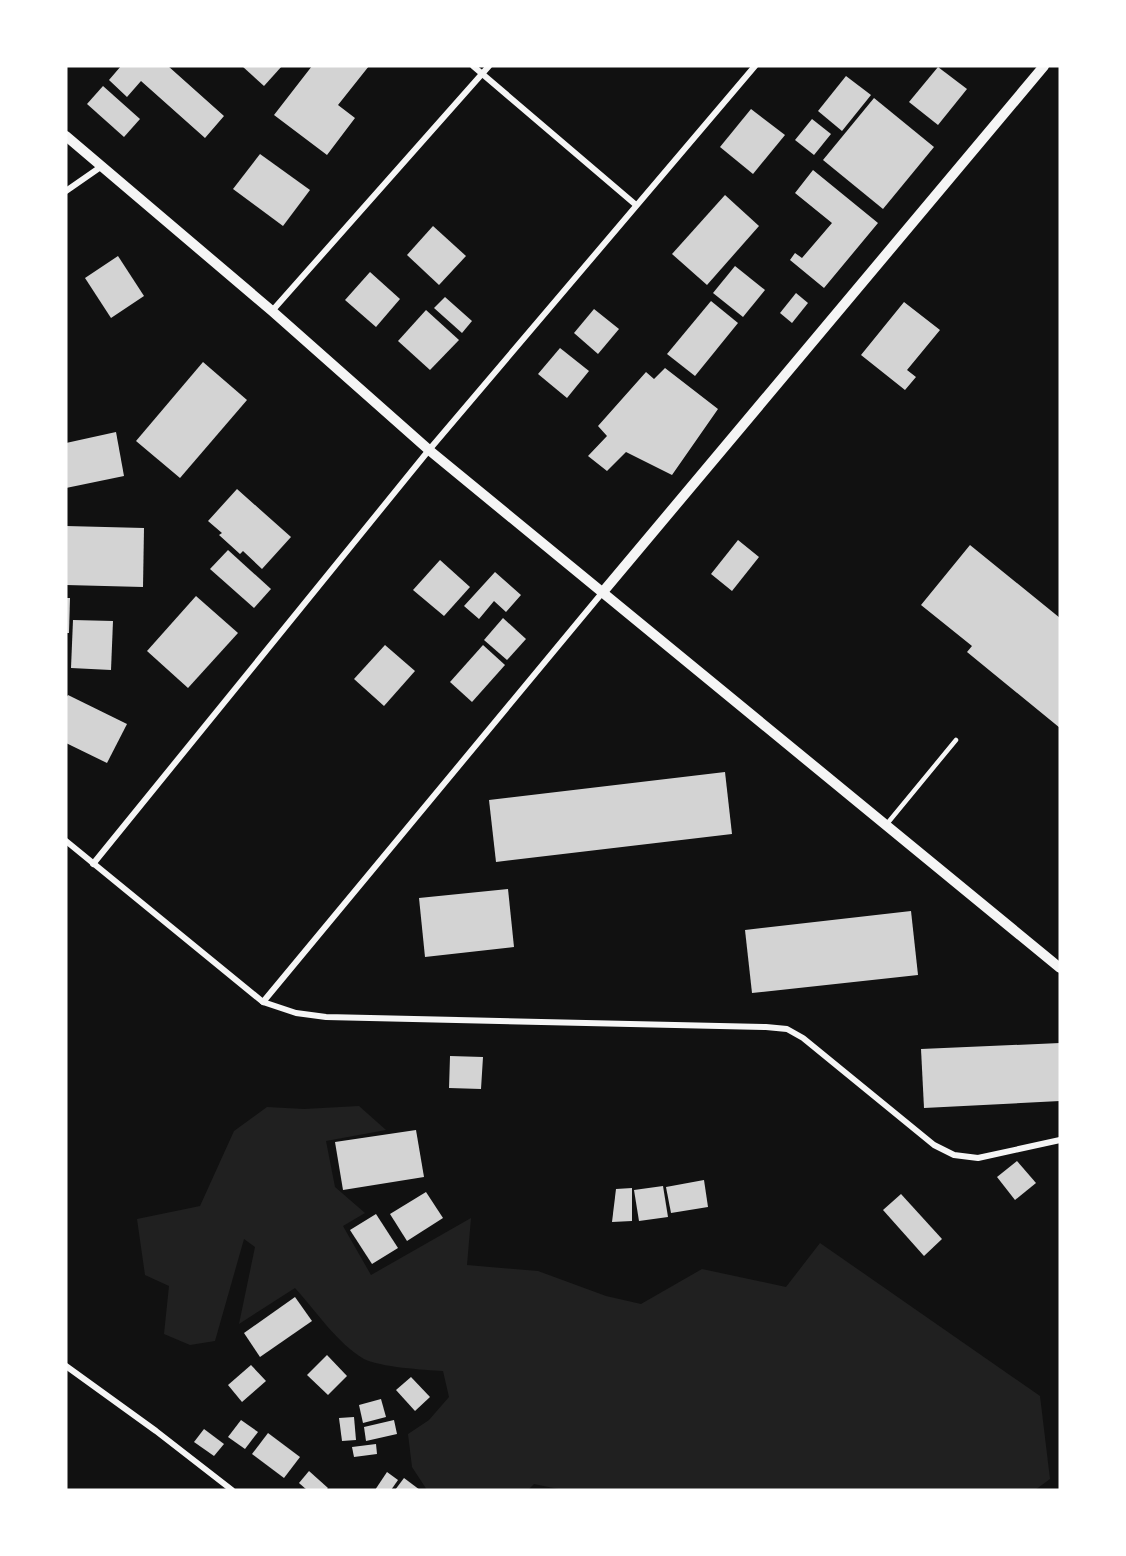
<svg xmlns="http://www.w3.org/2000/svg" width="1126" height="1556" font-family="'Noto Serif',serif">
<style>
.green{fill:#202020}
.building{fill:#d3d3d3}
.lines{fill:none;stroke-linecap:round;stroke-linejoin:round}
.service{stroke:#f5f5f5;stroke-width:4.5}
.minor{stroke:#f5f5f5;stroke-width:6}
.tertiary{stroke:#f5f5f5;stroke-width:10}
</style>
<rect width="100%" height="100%" fill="#111"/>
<!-- green -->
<path class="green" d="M359,1106L386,1130L326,1141L335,1187L365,1213L343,1226L371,1275L471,1218L467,1265L538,1271L606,1296L641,1304L702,1269L786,1287L820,1243L1040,1396L1050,1479L1035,1490H563L534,1484L528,1490H427L412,1467L408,1434L429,1420L449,1397L443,1371C424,1370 380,1367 364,1359C337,1343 316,1311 295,1288L239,1324L255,1247L244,1239L215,1341L190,1345L164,1334L169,1286L145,1275L137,1219L200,1206L234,1131L267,1107L304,1109Z"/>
<!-- building -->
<g class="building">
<path d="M121,66H168L224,116L205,138L141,81L127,97L109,80Z"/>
<path d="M242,66H282L264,86Z"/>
<path d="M312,66H369L338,105L355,118L327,155L274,115Z"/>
<path d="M938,67L967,89L938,125L909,102Z"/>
<path d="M846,76L871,95L842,131L818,111Z"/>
<path d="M103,86L140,119L124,137L87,104Z"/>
<path d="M874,98L934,147L883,209L823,160Z"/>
<path d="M751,109L785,135L753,174L720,147Z"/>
<path d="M812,119L831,134L814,155L795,140Z"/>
<path d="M260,154L310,190L283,226L233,189Z"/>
<path d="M813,170L878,223L824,288L790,260L795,253L802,258L832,223L795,193Z"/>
<path d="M725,195L759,226L707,285L672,254Z"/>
<path d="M433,226L466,256L439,285L407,255Z"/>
<path d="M118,256L144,296L111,318L85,278Z"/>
<path d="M735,266L765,290L743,317L713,293Z"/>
<path d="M370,272L400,299L376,327L345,300Z"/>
<path d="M796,293L808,303L792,323L780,313Z"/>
<path d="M445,297L472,321L462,333L434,308Z"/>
<path d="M711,301L738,323L695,376L667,354Z"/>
<path d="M904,302L940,330L907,370L916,377L905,390L861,355Z"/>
<path d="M594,309L619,329L598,354L574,333Z"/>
<path d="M426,310L459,340L430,370L398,341Z"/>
<path d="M560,348L589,371L567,398L538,374Z"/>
<path d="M203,362L247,400L180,478L136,441Z"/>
<path d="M665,368L718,409L672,475L626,452L607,471L588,456L607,436L598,426L646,372L654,379Z"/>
<path d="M116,432L124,476L66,488V443Z"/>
<path d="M237,489L291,537L262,569L243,551L240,554L219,535L222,533L208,521Z"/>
<path d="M66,526L144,528L143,587L66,585Z"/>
<path d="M738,540L759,557L732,591L711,574Z"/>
<path d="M970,545L1060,618V728L967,652L972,646L921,605Z"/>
<path d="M228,550L271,589L254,608L210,569Z"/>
<path d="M440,560L470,587L444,616L413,590Z"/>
<path d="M495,572L521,595L506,612L494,601L479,619L464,606Z"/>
<path d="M196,596L238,633L188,688L147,651Z"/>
<path d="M66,598H70L69,633H66Z"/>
<path d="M503,618L526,639L507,660L484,640Z"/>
<path d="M73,620L113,621L111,670L71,668Z"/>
<path d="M385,645L415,671L384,706L354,679Z"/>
<path d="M483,645L505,665L472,702L450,682Z"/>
<path d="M68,695L127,724L107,763L66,743V698Z"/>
<path d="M725,772L732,834L496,862L489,800Z"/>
<path d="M508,889L514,947L425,957L419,898Z"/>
<path d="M911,911L918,975L752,993L745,930Z"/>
<path d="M1060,1043V1101L924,1108L921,1049Z"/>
<path d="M450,1056L483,1057L481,1089L449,1088Z"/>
<path d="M416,1130L424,1177L343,1190L335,1142Z"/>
<path d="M1017,1161L1036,1183L1015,1200L997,1177Z"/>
<path d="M704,1180L708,1207L671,1213L666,1187Z"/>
<path d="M663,1186L668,1217L639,1221L634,1190Z"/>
<path d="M632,1188V1221L612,1222L616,1189Z"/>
<path d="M426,1192L443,1218L407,1241L390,1214Z"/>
<path d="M901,1194L942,1239L924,1256L883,1210Z"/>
<path d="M376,1214L398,1248L372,1264L350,1230Z"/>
<path d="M295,1297L312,1321L260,1357L244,1333Z"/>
<path d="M327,1355L347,1376L328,1395L307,1375Z"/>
<path d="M251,1365L266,1381L242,1402L228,1385Z"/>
<path d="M411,1377L430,1397L415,1411L396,1390Z"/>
<path d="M381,1399L386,1417L363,1423L359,1405Z"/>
<path d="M354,1417L356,1440L342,1441L339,1418Z"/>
<path d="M241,1420L258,1432L245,1449L228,1437Z"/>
<path d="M394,1420L397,1434L366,1441L364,1427Z"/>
<path d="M204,1429L224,1444L214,1456L194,1442Z"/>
<path d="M268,1433L300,1457L284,1478L252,1454Z"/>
<path d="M376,1444L377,1454L354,1457L352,1447Z"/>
<path d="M309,1471L328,1488L326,1490H307L299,1483Z"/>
<path d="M387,1472L398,1480L391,1490H375Z"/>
<path d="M404,1478L420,1490H395Z"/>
</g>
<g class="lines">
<!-- service -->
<path class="service" d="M886,825L956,740"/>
<!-- minor -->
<g class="minor">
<path d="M473,66L636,205"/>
<path d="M66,191L102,166"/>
<path d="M272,311L489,66"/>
<path d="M66,841L263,1002L296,1013L326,1017L766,1027L787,1029L803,1038L934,1145L954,1155L978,1158L1060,1140"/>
<path d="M93,864L429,450L755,66"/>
<path d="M263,1002L602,593"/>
<path d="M66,1366L156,1431L232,1490"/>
</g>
<!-- tertiary -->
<g class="tertiary">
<path d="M66,136L272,311L429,450L1060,968"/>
<path d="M602,593L1044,66"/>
</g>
</g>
<!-- border -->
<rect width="1126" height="1556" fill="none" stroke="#ffffff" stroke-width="135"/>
</svg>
